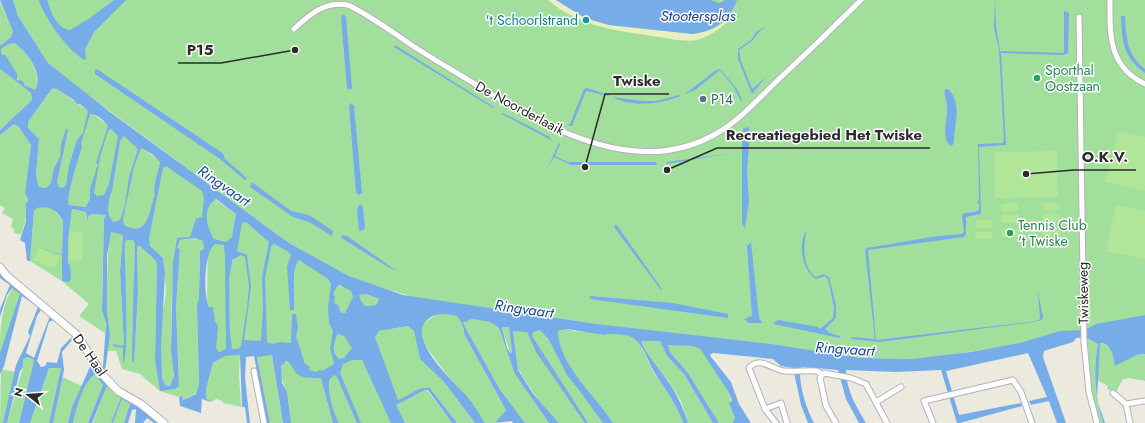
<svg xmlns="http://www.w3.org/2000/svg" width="1145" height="423" font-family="Jost,sans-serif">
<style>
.green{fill:#a2df9d}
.sand{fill:#eaefc2}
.pitch{fill:#b1e699}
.water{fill:#76ace8;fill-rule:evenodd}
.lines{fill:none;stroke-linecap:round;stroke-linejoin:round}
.minor-casing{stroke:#b2b1bd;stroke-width:7}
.tertiary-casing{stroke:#b2b1bd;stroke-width:9}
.minor{stroke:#fff;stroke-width:5}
.tertiary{stroke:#fff;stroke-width:7}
.culture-dot{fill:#0f9aa8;stroke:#fff;stroke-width:1.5}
.leisure-dot{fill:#2e9e5b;stroke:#fff;stroke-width:1.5}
.service-dot{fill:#5c6f8a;stroke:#fff;stroke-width:1.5}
.labels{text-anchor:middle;stroke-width:3;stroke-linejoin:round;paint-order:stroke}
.culture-label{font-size:14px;fill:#0d838f;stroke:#fff;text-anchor:end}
.leisure-label{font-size:14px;fill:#27864d;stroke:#fff;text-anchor:start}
.service-label{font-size:14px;fill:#4e5e75;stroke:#fff;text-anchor:start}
.street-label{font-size:14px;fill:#2b2b2b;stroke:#fff}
.water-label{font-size:15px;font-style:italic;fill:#154795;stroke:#fff}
.leader{fill:none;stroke:#2b2b2b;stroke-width:1.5}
.callout-dot{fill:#2b2b2b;stroke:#fff;stroke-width:1.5}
.callout-label{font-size:15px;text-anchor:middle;font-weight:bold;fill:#2b2b2b;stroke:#fff;stroke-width:3;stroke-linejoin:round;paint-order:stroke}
</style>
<rect width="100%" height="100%" fill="#ece9de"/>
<!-- green -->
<g class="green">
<path d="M13,0H1145V325L942,356L911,359L861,358L597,324L414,297L379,287L349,276L289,243L65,78L48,63L18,16Z"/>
<path d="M0,2L13,32L10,38L0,46Z"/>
<path d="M14,43C27,50 43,75 35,90C18,87 9,66 1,54V49L7,45Z"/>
<path d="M0,69L31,93L32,100L0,130Z"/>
<path d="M54,87L236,214L274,244L287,251L328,279L331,284L346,288L358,295L366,294L379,299L376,305L349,307L345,313L341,314L344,336L362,360L392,423H339C331,409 328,395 329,380L309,370L289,343L241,346L238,349L219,352L216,348L209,307L207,302L208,229L193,239L203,241L204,249L200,251L199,299L197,304L199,384L196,393L183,400L181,396L179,397L160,391L140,374L122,369L116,351H107C111,333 108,327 107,310C107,284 107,258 110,232L123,234L120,271L124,344L122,346H113L123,347V364C130,324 123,282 125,242L127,240H133L135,244L134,306L132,329L134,362L138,292L137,246H140L155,260L157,263L155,360L161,390L179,385L176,306L180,250L177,248L180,240L189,239L177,238C172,275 171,313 171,349C172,361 177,375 170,386L165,385C157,366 159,324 164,305C168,292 164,271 163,258L129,228L111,220L109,215L86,207L69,205L67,201L46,188L39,187L36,176L39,139L28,128V122Z"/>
<path d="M14,124L19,127L31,145L25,193C31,206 25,222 21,235L14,233V229L11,227L13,219L2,213L5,208L0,205V135Z"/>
<path d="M43,206L53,209L63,221L62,254L41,246L62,255V281L68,264V240L72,209L86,212V219L92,214L106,215L104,219C104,246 102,272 102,299C102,311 107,321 105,333L79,316L89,304L62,281L30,261L34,211L37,208Z"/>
<path d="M13,287L20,294L0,356C0,331 0,308 13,287Z"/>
<path d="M438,313L458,316C461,321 465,329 464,334L506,410L495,423H485L467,397L451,380L424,344L420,330L422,325Z"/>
<path d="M472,319L490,322L499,328C510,363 528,394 549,423H525L499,388L463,323Z"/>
<path d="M408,326L414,331L420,359L444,382L475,423H457L430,388L427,387L398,401L374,337L379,331Z"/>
<path d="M502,327H509L512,352L510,353Z"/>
<path d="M567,329L573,331C588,333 618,331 631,337C645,344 647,364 656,376C667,390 677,406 683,423H613C595,395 559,368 558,331Z"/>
<path d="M540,330L549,340L603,423H553L518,369L513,331Z"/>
<path d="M1085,337L1098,344C1093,372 1095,396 1103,423H1099L1090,385Z"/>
<path d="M641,341H660L667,356L684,374L713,423H688L681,401L669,382L654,365Z"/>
<path d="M1100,343C1112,344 1113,356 1115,366L1139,354H1145V381L1129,378L1123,379L1116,392L1107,389L1108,386L1097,380Z"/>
<path d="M671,344L694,346L700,349L729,393L735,418L732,423H719L688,373L670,352L668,346Z"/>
<path d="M240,355L239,375L241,406L223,403L222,401L216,399L211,402L206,398V389L213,363L225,356Z"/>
<path d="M259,355H272L283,423H270L257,357Z"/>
<path d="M28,357L34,360L19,423H7L23,367V359Z"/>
<path d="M283,361L290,363C304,385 303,372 321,379L333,423H291C288,415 289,406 288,397C286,386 276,373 283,361Z"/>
<path d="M49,368H61L49,423H30Z"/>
<path d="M1,369L16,372L3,423H0Z"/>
<path d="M95,374L103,385L88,423H73C77,407 82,385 95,374Z"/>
<path d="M62,377L82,386L68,423H53Z"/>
<path d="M107,385L121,397L111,423H93Z"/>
<path d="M425,390H427L452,423H405L395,405Z"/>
<path d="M122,399L130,404L124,423H113Z"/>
</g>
<!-- sand -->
<path class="sand" d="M548,0H556L585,18L609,25L693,34C707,32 722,28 729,15L733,17C722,27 711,36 697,40C686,42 671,39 660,37C620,31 580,28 548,0Z"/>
<!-- pitch -->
<g class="pitch">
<path d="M1118,131L1145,137V191L1106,182Z"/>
<path d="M1057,151L1058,197L995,198L994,152Z"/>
<path d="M1018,203V211L1002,212L1001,204Z"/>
<path d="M1043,203H1059V210L1043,211Z"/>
<path d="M1116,205L1145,211V259L1106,251Z"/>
<path d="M1043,214H1060V221L1043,222Z"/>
<rect x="1002" y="215" width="17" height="8"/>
<rect x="976" y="220" width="16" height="8"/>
<path d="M1043,228H1060V235L1043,236Z"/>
<path d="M1001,229H1018L1019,237H1002Z"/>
<path d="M70,232L83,233L82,261L69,260Z"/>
<path d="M975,232H992L993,239H975Z"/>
<rect x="1043" y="239" width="17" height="8"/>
<path d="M39,248L60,257L55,268L34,260Z"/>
</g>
<!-- water -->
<g class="water">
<path d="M0,0H13L18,16L48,63L110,112L289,243L349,276L403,295L597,324L771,344L861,358L911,359L971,352L1020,343L1060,331L1085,330L1096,324L1145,315V354H1139L1115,366C1113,357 1112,343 1100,343L1097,400L1105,423H1103C1095,396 1093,372 1098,344L1085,337L1076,338L1073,342L1044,351L1043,357L1066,423H1057L1049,401L1031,405L1029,401L1047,397L1028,353L946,371L959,415L1021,403L1022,406L960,423H957L941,370L896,372L846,370C846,390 856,406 866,423H859L846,399L838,370L803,367L800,368C799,386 806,408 814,423H808L801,405L793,368L781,366L773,359L713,353L710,355L711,357L731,382L739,404L751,423H732L735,418L729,403L732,401L729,393L700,349L693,346L668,345L670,352L688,373L719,423H713L684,374L667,356L660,341H641C649,359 659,368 669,383C678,396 683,408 688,423H683C677,405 666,390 656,375C648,364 645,344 631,337C624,334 614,334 606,334L605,335L567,329L558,331C559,366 596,396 613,423H603L579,390L567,375L549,340L540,330L533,332L532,336L588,423H585L536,352L527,332L513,331L518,370L534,395L559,423H549L515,374L499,328L490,322L472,319L463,323L499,388L525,423H513L512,421L495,423L506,410L464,334C465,329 461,321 457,316C445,314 436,311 426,321C408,339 452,381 466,395C473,403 479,414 485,423H475L444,382L420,359L414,331L408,326L379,331L375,337L398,400C407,397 421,385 430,388L457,423H452L428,390H425L396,405L405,423H391L362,360H352L343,364L340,373L361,423H357L337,377L334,375L329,380C328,394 332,410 339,423H333L321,379C314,376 306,380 299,375C293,372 293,364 286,361L281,366L282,383L287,392L291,423H283L272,355L257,357L270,423H267L254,356L246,357L245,378L250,423H247L245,407L223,404L242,406L240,355L225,356L213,363L206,389V398L211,402L202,399L201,413L180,406L179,397L182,396L183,400L196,394L199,384L197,304L199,299L200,251L204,249L203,241L193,238L180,240L177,248L180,249L176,306L179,386L175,389L160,391L155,360L157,263L155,260L140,246H137L138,292L134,363L132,361C132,322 134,283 135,244L133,240H127L125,242C124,263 130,354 123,364V348L113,346V344L122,346L124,344L120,271L123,235L111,232L107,256V312L110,335L105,371L101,376L119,394L160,423H154L147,418L143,423H135L136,409L132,410L128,423H124L130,404L122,399L113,423H111L121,397L107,386L92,423H88L103,385L95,374C82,385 77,407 73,423H68L72,407L90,367L87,358L73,339L62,352L64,370L53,423H49L61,368H49L30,423H19L34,360L28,357L23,359V367L20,371L7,423H3L16,365L30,336L28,332L38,307L22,296L4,366L0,374V353L20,294L12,288L7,295L0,317V309L10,285L0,278V273L74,335L99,372L103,366L106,324L102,310L104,219L106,215L92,214L89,216L87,220L86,212L72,209L68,240V264L70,265L71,279L69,282L62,281V255L40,247L62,254L63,221C57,210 49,205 37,208L34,211L30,261H27L25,243L20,240L26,221V204L28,200L25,193L31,145L19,127L14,124L0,135V130L32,100L31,93L0,69V46L10,38L13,32ZM14,43C27,51 44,74 35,90L24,85L23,81L17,80V74L6,56L1,54V49L7,45ZM55,88L74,100L77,104H80L88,111L83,133L77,140L69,166L66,185L63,188L59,187L57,182L68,130L66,128L61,145L60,157L54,168L51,183L46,188L39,187L36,176L39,139L28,128V122L52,89ZM90,114C97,114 105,121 108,126L96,163L98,164L90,189V199L86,207L69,205C65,198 79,157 82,147L81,144ZM111,129L118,136L109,184L104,195L97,196L94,193L100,157L108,131ZM124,136L138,149L129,177L125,205L120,220L114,222C105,216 108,200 112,191L120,141ZM141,148L152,154L160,162C159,171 152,186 155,195C149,209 149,239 124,225L123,219L134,167ZM166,166L202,191L204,198L202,217L196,219L190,237L177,238L173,263L171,350L174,376L170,386L165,385L162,377L161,346L165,274L163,258L150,246L149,238L163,168ZM216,199L236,214L232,237L226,242L214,239C207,228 201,208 216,199ZM246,222L269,242L262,277L263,308L261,341L244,340L251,286L247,255L237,251L242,223ZM215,244L224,245L225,257L226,349L219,352L216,348L218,326L215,321L213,307H209C203,295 204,252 215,244ZM274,244L287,251L291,255L287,267L290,310H294V272L297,262L299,260L328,279L331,284L328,308L329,323L333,331L330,348L334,364L322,371L320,370L316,372L309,370L310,367L305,364L296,336L298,328L296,314H292L291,343L281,342L272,344L267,342L265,278L271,247ZM241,255L245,257L249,286L247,308L241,346L238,349H232C228,327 230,303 229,281C229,274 232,267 232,260ZM339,285L351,291L353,297L345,313H341L338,305L334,303L335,296L333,295L336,288ZM366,294L379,299L376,305L365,306L361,301L359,295ZM41,310L50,316L34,358L26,353L37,316ZM54,320L73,336L61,348L57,363L47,362L45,366L41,367L37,361L49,322ZM502,327H509L512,352L510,353L507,348ZM338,334L344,336L352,348L344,358L339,359C331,353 333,342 338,334Z"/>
<path d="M39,0H47C51,12 56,28 70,30L90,18L114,0H126L94,32L85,49L86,59L85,60C70,54 43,16 39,0Z"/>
<path d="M556,0H710L720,3L725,0H737C729,21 714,31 693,34L609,25L585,18Z"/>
<path d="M995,0L996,25L1000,51L1064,53V11L1069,13L1068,53L1063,55L1001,53L1006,145L979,147L981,214L966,217V234L964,237L868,250L876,340L1036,321L1040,319L1038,291L1043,317L1042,320L1033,322L880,342L852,339L851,337L875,339L865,250L867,248L931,237L962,234L964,231L962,216L964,213L975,212L979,210V204L977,202L979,200L978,144L1002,143L1004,141L999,50L994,28Z"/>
<path d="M344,14L346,17L352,88L350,90L347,88L341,17Z"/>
<path d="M1121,16H1125C1126,37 1127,55 1145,69V73C1123,57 1122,42 1121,16Z"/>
<path d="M766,26L758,33L752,41L739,50L741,61L752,89L766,77L752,94L738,59V49L751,40L756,32Z"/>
<path d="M395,45L494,107L493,108L394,47Z"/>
<path d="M97,69L221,152L224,155L225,159L247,178L245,180L220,159L95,74V71Z"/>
<path d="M720,69L737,89L742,100L741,101L735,89L720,70L695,90L685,94L716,70Z"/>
<path d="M587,88L609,95V96L586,91L572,126L567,125L570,124L584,89Z"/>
<path d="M945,89H948C963,104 954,124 954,142L952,146C940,142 948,118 947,108C947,102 944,95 945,89Z"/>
<path d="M679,95L680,96C661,104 631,108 613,97L643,101H656Z"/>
<path d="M351,103L354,106L362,193L359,195L356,193L349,106Z"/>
<path d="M503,113L550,137L551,140L502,114Z"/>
<path d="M747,127L749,128L750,134L747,171L749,201L745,228L742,223V138L743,129Z"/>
<path d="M559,143L560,144L555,156L568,162H656L657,165H571L554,157L547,169Z"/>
<path d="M732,153L666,164L667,162Z"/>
<path d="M252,182L291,211L309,215L333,231L332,236L309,222L293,217L250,187Z"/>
<path d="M360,204L363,207L365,228L361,231H359L357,209Z"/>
<path d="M616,224L662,289L661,290L614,227Z"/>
<path d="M807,230C803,244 802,268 816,277L824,274L829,277L836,305V318L825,329L830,333L840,336V338L773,324L778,320L818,327L820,329L833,318L834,308L828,279L825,276L816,279C802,270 797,243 807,230Z"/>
<path d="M343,235L347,236L397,271L388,267L343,239L341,237Z"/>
<path d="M751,242L759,318L762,322L761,323H749L744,319L752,316L747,246Z"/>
<path d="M590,296L673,303L728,314V318L590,299Z"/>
</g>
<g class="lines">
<!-- minor casing -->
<g class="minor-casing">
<g id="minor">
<path d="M1110,0C1110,35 1108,66 1145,84"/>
<path d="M1079,17L1084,342L1089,392L1097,423"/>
<path d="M294,29C310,14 325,1 348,5C371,16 392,32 413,46C436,61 459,74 483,89C551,130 641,180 719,132C741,119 759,98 778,80C806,54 834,27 861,0"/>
<path d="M254,371L264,423"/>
<path d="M1113,393L1126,404L1130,423"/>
<path d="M876,402L901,387"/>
<path d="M1126,404L1145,401"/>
<path d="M765,409L781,403L787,423"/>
<path d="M776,423L765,409L749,368C760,355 772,370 785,371C795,372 806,370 817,371L821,374"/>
<path d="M836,423L826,406L820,378L824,373L851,378L866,384L887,423"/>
<path d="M933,423L924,401L1013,380L1021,392L1032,423"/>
</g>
</g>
<!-- tertiary casing -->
<g class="tertiary-casing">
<path id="tertiary" d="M0,267L6,275L76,334L102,374L118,391L141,404L164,423"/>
</g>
<!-- minor -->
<use href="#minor" class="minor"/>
<!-- tertiary -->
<use href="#tertiary" class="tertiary"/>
</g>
<!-- markers -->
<circle class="culture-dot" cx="586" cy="20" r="4"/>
<g class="leisure-dot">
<circle cx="1037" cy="78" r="4"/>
<circle cx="1010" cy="233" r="4"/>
</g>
<circle class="service-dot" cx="703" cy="99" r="4"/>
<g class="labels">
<!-- culture labels -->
<g class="culture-label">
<text x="578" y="25">'t Schoorlstrand</text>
</g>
<!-- leisure labels -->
<g class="leisure-label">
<text x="1045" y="75">Sporthal<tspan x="1045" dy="16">Oostzaan</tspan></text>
<text x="1018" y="230">Tennis Club<tspan x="1018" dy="16">'t Twiske</tspan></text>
</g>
<!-- service labels -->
<g class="service-label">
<text x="711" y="104">P14</text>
</g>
<!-- street labels -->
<g class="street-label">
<text transform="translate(520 108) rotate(28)" y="5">De Noorderlaaik</text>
<text transform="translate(1083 293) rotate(-91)" y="5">Twiskeweg</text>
<text transform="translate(90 355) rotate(55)" y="5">De Haal</text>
</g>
<!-- water labels -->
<g class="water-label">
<text x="698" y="21">Stootersplas</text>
<text transform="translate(224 186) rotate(35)" y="5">Ringvaart</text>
<text transform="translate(524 309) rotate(8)" y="5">Ringvaart</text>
<text transform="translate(845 349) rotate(4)" y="5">Ringvaart</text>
</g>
</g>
<!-- callouts -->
<path class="leader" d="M295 50L221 63H178M585 167L605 94H669M667 170L717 148H930M1026 174L1074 170H1136"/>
<g class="callout-dot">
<circle cx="295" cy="50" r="4"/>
<circle cx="585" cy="167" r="4"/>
<circle cx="667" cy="170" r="4"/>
<circle cx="1026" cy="174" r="4"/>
</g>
<g class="callout-label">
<text x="200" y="55">P15</text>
<text x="637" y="86">Twiske</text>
<text x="824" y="140">Recreatiegebied Het Twiske</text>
<text x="1105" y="162">O.K.V.</text>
</g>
<!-- north arrow -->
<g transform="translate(28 395) rotate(287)" stroke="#ffffff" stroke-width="3" paint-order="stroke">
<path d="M0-3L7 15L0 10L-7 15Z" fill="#2b2b2b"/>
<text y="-6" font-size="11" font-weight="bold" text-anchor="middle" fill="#2b2b2b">N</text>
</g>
</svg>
